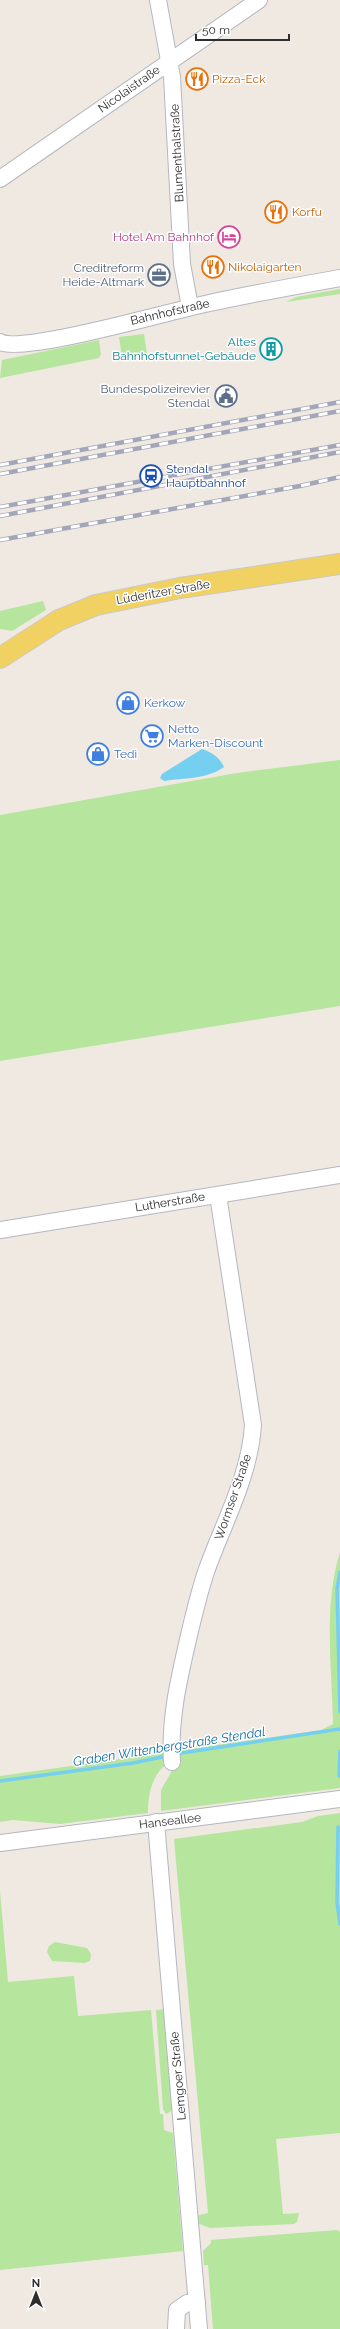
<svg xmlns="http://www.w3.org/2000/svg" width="340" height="2329" font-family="Raleway,sans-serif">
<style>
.green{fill:#b6e59e}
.water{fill:#75cff0}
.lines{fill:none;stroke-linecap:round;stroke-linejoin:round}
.stream{stroke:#75cff0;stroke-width:3.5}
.minor-casing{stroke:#b4b7c1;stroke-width:18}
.major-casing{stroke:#c9c9c9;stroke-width:22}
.minor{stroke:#fff;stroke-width:16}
.major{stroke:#f2d163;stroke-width:20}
.rail-casing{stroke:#a3a6b8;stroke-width:4.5}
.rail{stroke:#fff;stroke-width:3;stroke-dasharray:9;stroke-linecap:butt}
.labels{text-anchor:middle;stroke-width:3;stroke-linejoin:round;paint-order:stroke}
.food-label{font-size:12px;fill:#c56008;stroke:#fff;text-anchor:start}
.street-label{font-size:12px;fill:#2e2e2e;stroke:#fff}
.hotel-label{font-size:12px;fill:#b23c85;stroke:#fff;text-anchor:end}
.service-label{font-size:12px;fill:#4e5e75;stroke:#fff;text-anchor:end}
.culture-label{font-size:12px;fill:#0d838f;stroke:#fff;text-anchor:end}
.transit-label{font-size:12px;fill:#164399;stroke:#fff;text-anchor:start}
.shop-label{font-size:12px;fill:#366cbe;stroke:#fff;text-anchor:start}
.water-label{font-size:13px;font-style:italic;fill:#0d6fa3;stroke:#fff}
</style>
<rect width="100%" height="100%" fill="#efe9e1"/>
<!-- green -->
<g class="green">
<path d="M340,289V294L286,302L296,297Z"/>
<path d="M144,334L147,354L122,357L119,337Z"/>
<path d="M99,340L101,354L99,358L0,378L2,360Z"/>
<path d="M43,601L46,610L12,631L0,629V611Z"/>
<path d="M340,760V1006L0,1061V815L237,773Z"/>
<path d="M340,1552V1788L161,1811V1790L177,1762L175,1748H182V1750L321,1730L333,1724C332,1667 323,1606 340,1552Z"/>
<path d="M166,1749L169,1762C152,1774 148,1793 148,1813L60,1824L13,1820L0,1822V1776L156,1754L158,1750Z"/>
<path d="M340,1813V2133L276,2139L283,2214L299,2213L297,2222L294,2224L210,2228L197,2223L196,2216L208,2213L174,1839L302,1822L318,1816Z"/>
<path d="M0,1891L8,1982L74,1976L78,2016L151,2010L160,2114H163L164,2130L173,2133L183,2251L0,2270Z"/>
<path d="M55,1942L87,1948L91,1954L90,1961L85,1963L52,1961L47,1952L49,1946Z"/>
<path d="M166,2009L173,2110L166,2114L163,2109L156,2010Z"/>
<path d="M337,2230L340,2232V2329H213L208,2265H204L203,2251L211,2243V2240Z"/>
</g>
<!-- water -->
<path class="water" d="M202,749C213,753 219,757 224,767C208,779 183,778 164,781L160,778L162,774Z"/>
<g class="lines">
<!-- stream -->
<g class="stream">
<path d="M340,1572L337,1589L340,1712"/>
<path d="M175,1754L340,1729"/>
<path d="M339,1776L340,1751"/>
<path d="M0,1781L133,1763L167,1756"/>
<path d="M338,1827L337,1902L340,1924"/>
</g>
<!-- minor casing -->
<g class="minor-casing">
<g id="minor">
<path d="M158,0L172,77L182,264L190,307"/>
<path d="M0,179L259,0"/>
<path d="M0,342C23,354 171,311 205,304C250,294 295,286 340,278"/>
<path d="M0,1230L340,1175"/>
<path d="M172,1762C169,1718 180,1674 190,1631C195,1610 200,1589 207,1569C224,1522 250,1475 253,1425L218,1195"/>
<path d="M156,1822L199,2329"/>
<path d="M0,1843L340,1799"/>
<path d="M176,2329L177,2310L187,2303H197"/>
</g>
</g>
<!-- major casing -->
<g class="major-casing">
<path id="major" d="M0,658L59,620L96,605L180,588L340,564"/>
</g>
<!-- minor -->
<use href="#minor" class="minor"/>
<!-- major -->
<use href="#major" class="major"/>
<!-- rail casing -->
<g class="rail-casing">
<g id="rail">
<path d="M0,465L340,402"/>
<path d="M0,474L340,411"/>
<path d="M0,507L340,445"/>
<path d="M0,516L340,452"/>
<path d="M0,540L300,486L340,477"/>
</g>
</g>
<!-- rail -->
<use href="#rail" class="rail"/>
</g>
<!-- icons -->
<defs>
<g id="restaurant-ring" transform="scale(1.15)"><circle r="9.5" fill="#fff" stroke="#e8710a" stroke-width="1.5"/><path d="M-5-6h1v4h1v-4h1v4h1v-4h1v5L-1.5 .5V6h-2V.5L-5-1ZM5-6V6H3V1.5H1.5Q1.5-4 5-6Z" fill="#e8710a"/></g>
<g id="hotel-ring" transform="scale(1.15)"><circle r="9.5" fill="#fff" stroke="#d1479c" stroke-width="1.5"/><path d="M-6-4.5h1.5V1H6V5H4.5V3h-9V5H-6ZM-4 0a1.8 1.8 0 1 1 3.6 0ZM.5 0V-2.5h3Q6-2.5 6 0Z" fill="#d1479c"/></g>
<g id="office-ring" transform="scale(1.15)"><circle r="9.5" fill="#fff" stroke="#5c6f8a" stroke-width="1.5"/><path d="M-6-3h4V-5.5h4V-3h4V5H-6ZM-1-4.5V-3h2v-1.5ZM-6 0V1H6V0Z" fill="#5c6f8a"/></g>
<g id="building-ring" transform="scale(1.15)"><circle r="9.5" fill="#fff" stroke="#0f9aa8" stroke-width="1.5"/><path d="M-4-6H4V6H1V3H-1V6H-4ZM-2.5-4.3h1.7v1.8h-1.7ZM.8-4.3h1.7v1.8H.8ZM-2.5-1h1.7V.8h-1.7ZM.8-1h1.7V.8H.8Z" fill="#0f9aa8"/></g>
<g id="civic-ring" transform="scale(1.15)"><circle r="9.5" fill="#fff" stroke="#5c6f8a" stroke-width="1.5"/><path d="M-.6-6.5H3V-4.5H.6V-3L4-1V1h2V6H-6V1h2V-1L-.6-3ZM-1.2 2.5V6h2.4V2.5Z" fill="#5c6f8a"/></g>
<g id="station-ring" transform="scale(1.15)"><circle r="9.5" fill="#fff" stroke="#1a4fb4" stroke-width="1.5"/><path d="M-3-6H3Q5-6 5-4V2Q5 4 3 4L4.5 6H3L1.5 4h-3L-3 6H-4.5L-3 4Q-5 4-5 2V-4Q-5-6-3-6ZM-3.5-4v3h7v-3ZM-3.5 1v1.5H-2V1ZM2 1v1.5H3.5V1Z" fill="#1a4fb4"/></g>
<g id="shop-ring" transform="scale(1.15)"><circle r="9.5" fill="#fff" stroke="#3f7fe0" stroke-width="1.5"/><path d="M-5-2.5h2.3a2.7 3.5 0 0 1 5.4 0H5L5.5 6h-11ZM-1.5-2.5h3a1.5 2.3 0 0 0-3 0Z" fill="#3f7fe0"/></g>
<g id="supermarket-ring" transform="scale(1.15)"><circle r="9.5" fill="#fff" stroke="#3f7fe0" stroke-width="1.5"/><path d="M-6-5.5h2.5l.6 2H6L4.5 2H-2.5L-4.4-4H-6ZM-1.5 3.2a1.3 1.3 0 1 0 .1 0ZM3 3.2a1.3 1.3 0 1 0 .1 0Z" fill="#3f7fe0"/></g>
</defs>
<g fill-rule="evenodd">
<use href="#restaurant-ring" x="197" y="79"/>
<use href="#restaurant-ring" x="276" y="212"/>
<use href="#hotel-ring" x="229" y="237"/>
<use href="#restaurant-ring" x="213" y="267"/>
<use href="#office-ring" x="159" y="275"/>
<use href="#building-ring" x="271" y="349"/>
<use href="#civic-ring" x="226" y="396"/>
<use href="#station-ring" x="151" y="476"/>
<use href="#shop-ring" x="128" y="703"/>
<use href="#supermarket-ring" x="152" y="736"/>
<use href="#shop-ring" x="98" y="754"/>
</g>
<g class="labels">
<!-- food labels -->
<g class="food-label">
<text x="212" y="83">Pizza-Eck</text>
<text x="292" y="216">Korfu</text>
<text x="228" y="271">Nikolaigarten</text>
</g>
<!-- street labels -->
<g class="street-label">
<text transform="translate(129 89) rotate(-35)" y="4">Nicolaistraße</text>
<text transform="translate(177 153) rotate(-93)" y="4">Blumenthalstraße</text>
<text transform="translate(170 312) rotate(-13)" y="4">Bahnhofstraße</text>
<text transform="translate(163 592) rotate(-10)" y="4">Lüderitzer Straße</text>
<text transform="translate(170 1202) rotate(-9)" y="4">Lutherstraße</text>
<text transform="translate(233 1497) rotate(-71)" y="4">Wormser Straße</text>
<text transform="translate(170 1821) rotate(-7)" y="4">Hanseallee</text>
<text transform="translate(178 2076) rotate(-95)" y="4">Lemgoer Straße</text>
</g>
<!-- hotel labels -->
<g class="hotel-label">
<text x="214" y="241">Hotel Am Bahnhof</text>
</g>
<!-- service labels -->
<g class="service-label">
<text x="144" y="272">Creditreform<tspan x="144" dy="14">Heide-Altmark</tspan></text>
<text x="210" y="393">Bundespolizeirevier<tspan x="210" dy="14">Stendal</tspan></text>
</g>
<!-- culture labels -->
<g class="culture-label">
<text x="256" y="346">Altes<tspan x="256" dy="14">Bahnhofstunnel-Gebäude</tspan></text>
</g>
<!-- transit labels -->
<g class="transit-label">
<text x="166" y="473">Stendal<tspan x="166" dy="14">Hauptbahnhof</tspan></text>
</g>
<!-- shop labels -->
<g class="shop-label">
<text x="144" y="707">Kerkow</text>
<text x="168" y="733">Netto<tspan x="168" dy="14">Marken-Discount</tspan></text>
<text x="114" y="758">Tedi</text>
</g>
<!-- water labels -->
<g class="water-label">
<text transform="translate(169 1746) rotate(-9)" y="5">Graben Wittenbergstraße Stendal</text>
</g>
</g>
<!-- north arrow -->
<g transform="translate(36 2293)" stroke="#ffffff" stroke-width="3" paint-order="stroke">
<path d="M0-3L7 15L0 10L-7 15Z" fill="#2e2e2e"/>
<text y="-6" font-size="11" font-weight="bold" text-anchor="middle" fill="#2e2e2e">N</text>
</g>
<!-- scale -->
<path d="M196 34v6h93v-6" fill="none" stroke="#2e2e2e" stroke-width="2"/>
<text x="202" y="34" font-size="12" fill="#2e2e2e" stroke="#ffffff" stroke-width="3" paint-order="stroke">50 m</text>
</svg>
